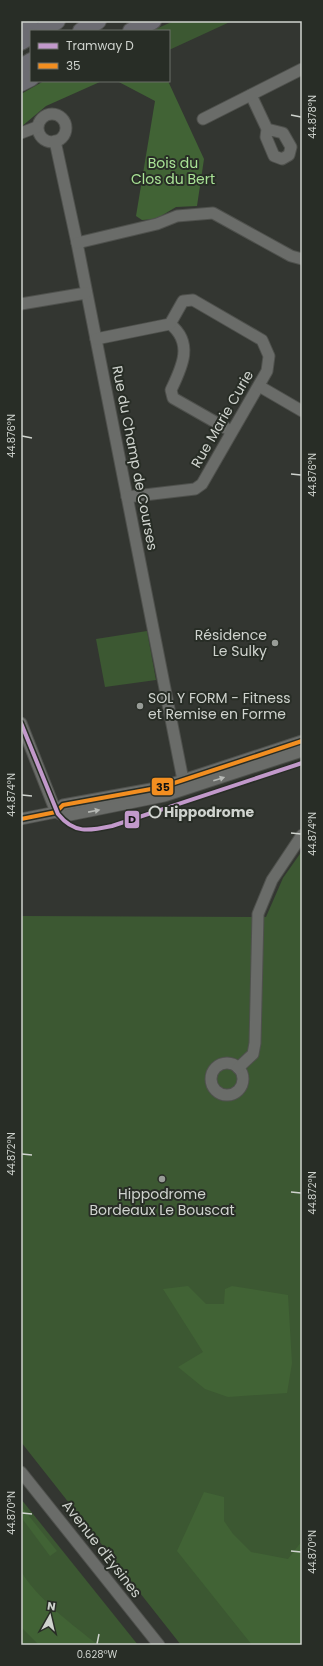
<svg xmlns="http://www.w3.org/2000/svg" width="323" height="1666" font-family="Poppins,sans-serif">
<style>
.green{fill:#3c5832}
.forest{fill:#416335}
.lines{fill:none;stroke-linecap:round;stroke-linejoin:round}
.minor-casing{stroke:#4f514d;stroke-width:13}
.highway-casing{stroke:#4f514d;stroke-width:18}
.minor{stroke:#6a6c69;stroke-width:11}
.highway{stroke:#6c6c72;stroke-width:16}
.bus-1-casing{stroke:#282d26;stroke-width:7}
.bus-1{stroke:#f28e20;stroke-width:4}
.tram-1-casing{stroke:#282d26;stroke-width:7}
.tram-1{stroke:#c299cb;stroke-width:4}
.oneway{fill:#b6b9b5}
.ticks{fill:none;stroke:#cfd3ce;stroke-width:1.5}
.poi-dot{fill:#989c97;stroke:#282d26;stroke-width:1.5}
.stop-dot{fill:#282d26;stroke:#cfd3ce;stroke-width:2}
.labels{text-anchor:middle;stroke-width:4;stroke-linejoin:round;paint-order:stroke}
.park-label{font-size:14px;fill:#a8e295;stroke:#282d26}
.street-label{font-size:14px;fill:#cfd3ce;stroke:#282d26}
.poi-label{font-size:14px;fill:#cfd3ce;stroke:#282d26;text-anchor:end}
.stop-label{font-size:14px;font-weight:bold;fill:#cfd3ce;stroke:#282d26;text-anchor:start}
.line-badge{stroke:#282d26;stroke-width:1.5}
.pale-badge-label{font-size:11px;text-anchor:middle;font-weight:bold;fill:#111}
.neatline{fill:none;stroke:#cfd3ce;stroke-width:1.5}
.ticks-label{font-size:10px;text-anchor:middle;fill:#cfd3ce}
</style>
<rect width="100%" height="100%" fill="#333631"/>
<!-- green -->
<g class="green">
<path d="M174,21H232L169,50V31H151Z"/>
<path d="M147,631L156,680L105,687L96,639Z"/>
<path d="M302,851V1645H181L21,1442V916L266,917L283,878Z"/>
<path d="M21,1499L138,1645H21Z"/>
</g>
<!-- forest -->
<g class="forest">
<path d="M44,81H102L46,106L21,127V94Z"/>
<path d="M117,81H168L204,159L197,206L176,207L156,219L142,220L136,216L155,101Z"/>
<path d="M188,1286L206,1304H224L225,1289L232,1286L288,1295L292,1363L287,1393L228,1397L205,1389L178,1367L203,1352L163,1289Z"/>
<path d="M204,1492L224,1497V1521L233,1534L251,1552L288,1559L302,1541V1645H252L177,1551Z"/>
<path d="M21,1506L57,1551L50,1556L21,1517Z"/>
<path d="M21,1571C35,1597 74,1626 98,1645H39L21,1627Z"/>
</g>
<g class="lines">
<!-- minor casing -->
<g class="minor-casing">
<g id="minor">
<path d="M251,95L267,129L266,137L274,156L282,159L289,155L291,147L283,133L267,129"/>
<circle cx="52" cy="128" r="14"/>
<path d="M203,119L302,69"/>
<path d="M21,133L37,127"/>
<path d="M55,141L77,243L183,780"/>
<path d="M77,243L157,224L177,216L213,213L291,256L302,259"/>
<path d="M21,304L86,293"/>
<path d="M170,324C194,343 182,367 171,390L173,398L231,431"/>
<path d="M96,339L170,324L183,301L193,300L262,340L269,356L267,371L202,484L195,489L127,497"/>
<path d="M259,386L302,411"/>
<path d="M21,723L56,812"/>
<path d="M56,812L65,816L164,796L302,751"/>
<path d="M21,819L56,812L63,805L162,787L302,741"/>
<circle cx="227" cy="1079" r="16"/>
<path d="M238,1068L253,1054L255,1043L258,914L272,880L302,835"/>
<path d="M21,1472L159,1645"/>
</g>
</g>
<!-- highway casing -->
<g class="highway-casing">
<g id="highway">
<path d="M21,28L30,21"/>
<path d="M40,31L57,21"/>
<path d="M81,31L98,21"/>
<path d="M131,31L153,21"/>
<path d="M21,42L31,36"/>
<path d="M21,67L31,61"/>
<path d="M21,83L31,78"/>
</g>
</g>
<!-- minor -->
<use href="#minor" class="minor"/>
<!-- highway -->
<use href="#highway" class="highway"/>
<!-- bus-1 casing -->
<g class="bus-1-casing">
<path id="bus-1" d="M21,819L56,812L63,805L162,787L302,741"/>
</g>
<!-- bus-1 -->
<use href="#bus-1" class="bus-1"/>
<!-- tram-1 casing -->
<g class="tram-1-casing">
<path id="tram-1" d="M21,723L58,814C74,834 89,831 112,826L302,763"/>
</g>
<!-- tram-1 -->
<use href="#tram-1" class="tram-1"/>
</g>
<!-- one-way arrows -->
<defs><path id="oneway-solid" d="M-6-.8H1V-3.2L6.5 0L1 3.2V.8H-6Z"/></defs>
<g class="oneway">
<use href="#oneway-solid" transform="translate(219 779) rotate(-18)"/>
<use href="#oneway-solid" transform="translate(94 811) rotate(-11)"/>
</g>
<!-- ticks -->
<path class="ticks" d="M291,115L301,117M22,436L32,438M291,474L301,475M22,795L32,796M291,833L301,834M22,1154L32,1155M291,1192L301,1193M22,1513L32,1514M291,1551L301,1552M97,1644L99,1634"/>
<!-- markers -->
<g class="poi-dot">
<circle cx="275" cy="643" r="4"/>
<circle cx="140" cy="706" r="4"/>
<circle cx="162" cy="1179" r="4"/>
</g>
<circle class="stop-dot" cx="155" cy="812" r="5.5"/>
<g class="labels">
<!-- park labels -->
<g class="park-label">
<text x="173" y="168">Bois du<tspan x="173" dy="16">Clos du Bert</tspan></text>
</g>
<!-- street labels -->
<g class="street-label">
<text transform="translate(222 419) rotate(-60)" y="5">Rue Marie Curie</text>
<text transform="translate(135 458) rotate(79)" y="5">Rue du Champ de Courses</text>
<text transform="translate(102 1549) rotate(52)" y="5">Avenue d'Eysines</text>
</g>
<!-- poi labels -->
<g class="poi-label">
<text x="267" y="640">Résidence<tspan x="267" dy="16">Le Sulky</tspan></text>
<text x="148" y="703" text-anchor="start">SOL Y FORM - Fitness<tspan x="148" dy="16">et Remise en Forme</tspan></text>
<text x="162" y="1199" text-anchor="middle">Hippodrome<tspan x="162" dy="16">Bordeaux Le Bouscat</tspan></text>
</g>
<!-- stop labels -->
<g class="stop-label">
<text x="164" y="817">Hippodrome</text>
</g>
</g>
<g class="line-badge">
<rect x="151" y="777" width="23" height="19" rx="4" fill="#f28e20"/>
<rect x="124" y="810" width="16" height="19" rx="4" fill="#c299cb"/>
</g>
<g class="pale-badge-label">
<text x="163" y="791">35</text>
<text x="132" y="823">D</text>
</g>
<!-- border -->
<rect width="323" height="1666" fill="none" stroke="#282d26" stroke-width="44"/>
<!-- legend -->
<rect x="30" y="30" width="140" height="52" fill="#282d26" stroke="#6b6f69"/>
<rect x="38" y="43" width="20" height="6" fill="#c299cb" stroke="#6b6f69"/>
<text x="66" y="50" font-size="12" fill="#cfd3ce">Tramway D</text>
<rect x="38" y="63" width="20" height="6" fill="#f28e20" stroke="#6b6f69"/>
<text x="66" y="70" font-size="12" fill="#cfd3ce">35</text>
<!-- north arrow -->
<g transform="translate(50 1616) rotate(8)" stroke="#282d26" stroke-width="3" paint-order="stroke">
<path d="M0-3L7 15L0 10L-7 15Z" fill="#cfd3ce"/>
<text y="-6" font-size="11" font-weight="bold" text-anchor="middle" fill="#cfd3ce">N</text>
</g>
<rect x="22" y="22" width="279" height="1622" class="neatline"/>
<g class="ticks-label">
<text transform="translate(312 117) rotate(-90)" y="4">44.878°N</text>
<text transform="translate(11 436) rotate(-90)" y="4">44.876°N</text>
<text transform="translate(312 475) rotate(-90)" y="4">44.876°N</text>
<text transform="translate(11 795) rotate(-90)" y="4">44.874°N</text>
<text transform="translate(312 834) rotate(-90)" y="4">44.874°N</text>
<text transform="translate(11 1154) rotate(-90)" y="4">44.872°N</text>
<text transform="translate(312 1193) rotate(-90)" y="4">44.872°N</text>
<text transform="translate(11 1513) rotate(-90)" y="4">44.870°N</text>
<text transform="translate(312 1552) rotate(-90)" y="4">44.870°N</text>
<text x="97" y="1658">0.628°W</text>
</g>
</svg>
